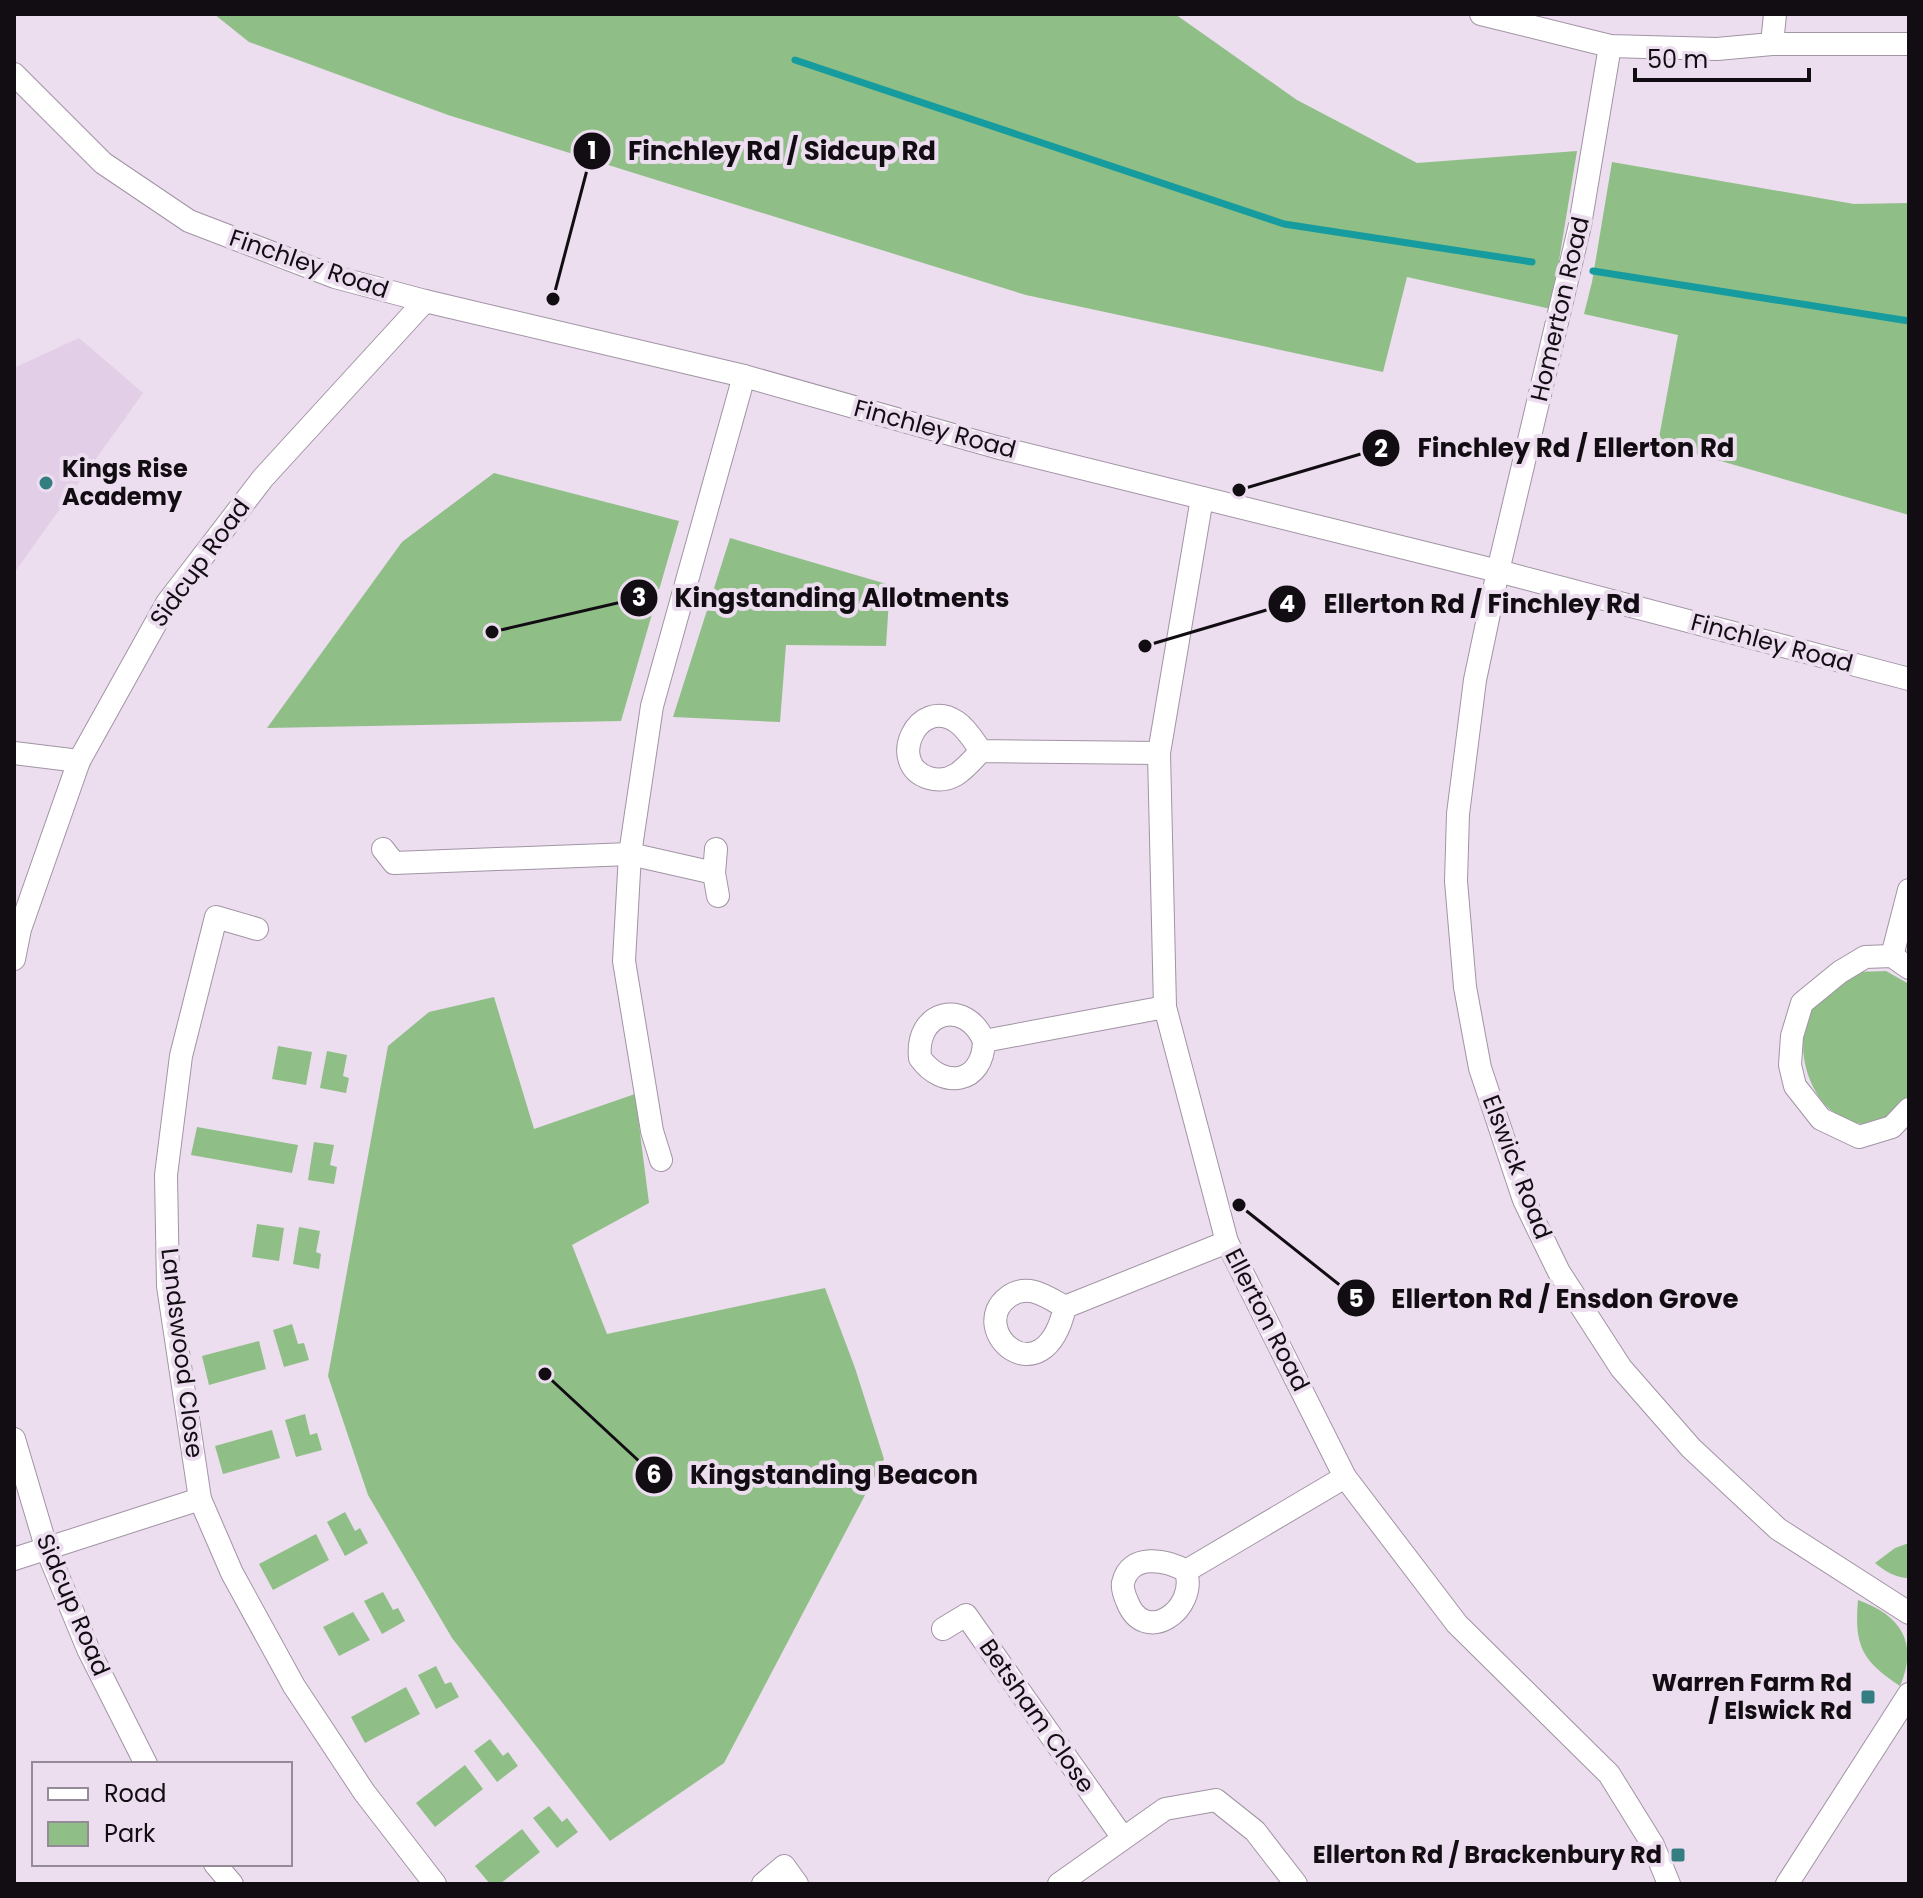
<svg xmlns="http://www.w3.org/2000/svg" width="1923" height="1898" font-family="Poppins,sans-serif">
<style>
.built{fill:#e2cee6}
.green{fill:#8fbf87}
.lines{fill:none;stroke-linecap:round;stroke-linejoin:round}
.stream{stroke:#169c9e;stroke-width:7}
.street-casing{stroke:#a194a4;stroke-width:24}
.street{stroke:#fff;stroke-width:22}
.poi-dot{fill:#347d80;stroke:#ecddef;stroke-width:3}
.labels{text-anchor:middle;stroke-width:8;stroke-linejoin:round;paint-order:stroke}
.street-label{font-size:24px;fill:#120d13;stroke:#ecddef}
.poi-label{font-size:24px;font-weight:bold;fill:#120d13;stroke:#ecddef;text-anchor:end}
.leader{fill:none;stroke:#120d13;stroke-width:3}
.callout-dot{fill:#120d13;stroke:#ecddef;stroke-width:3}
.mark-label{font-size:24px;text-anchor:middle;font-weight:bold;fill:#fff}
.callout-label{font-size:26px;text-anchor:middle;font-weight:bold;fill:#120d13;stroke:#ecddef;stroke-width:8;stroke-linejoin:round;paint-order:stroke}
</style>
<rect width="100%" height="100%" fill="#ecddef"/>
<!-- built -->
<path class="built" d="M79,338L143,393L14,573V368Z"/>
<!-- green -->
<g class="green">
<path d="M214,14H1175L1297,100L1417,163L1577,151L1551,309L1407,277L1383,372L1026,295L448,115L249,42Z"/>
<path d="M1612,162L1854,204L1909,203V515L1658,443L1678,335L1584,314L1592,282Z"/>
<path d="M494,473L679,521L621,721L267,728L402,542Z"/>
<path d="M730,538L890,585L886,646L786,645L780,722L673,717Z"/>
<path d="M1886,971L1909,984V1099C1835,1186 1747,1021 1850,975C1860,970 1875,972 1886,971Z"/>
<path d="M494,997L534,1129L635,1094L649,1203L572,1245L607,1334L825,1288L855,1368L884,1459L724,1763L610,1841L452,1638L368,1495L328,1376L388,1046L429,1012Z"/>
<path d="M278,1046L312,1052L306,1085L272,1079Z"/>
<path d="M327,1051L347,1055L343,1076L349,1078L346,1093L320,1088Z"/>
<path d="M197,1127L298,1145L292,1173L191,1155Z"/>
<path d="M314,1142L334,1145L330,1165L337,1167L334,1184L308,1180Z"/>
<path d="M257,1224L284,1228L279,1261L252,1257Z"/>
<path d="M299,1227L320,1231L316,1252L321,1254L319,1269L293,1264Z"/>
<path d="M292,1324L298,1344L304,1343L309,1360L284,1367L273,1330Z"/>
<path d="M259,1341L266,1369L209,1385L202,1356Z"/>
<path d="M305,1414L310,1435L317,1433L322,1450L296,1457L285,1420Z"/>
<path d="M272,1430L280,1458L223,1474L215,1446Z"/>
<path d="M345,1512L355,1531L360,1528L368,1543L345,1556L327,1522Z"/>
<path d="M316,1534L329,1560L273,1590L259,1564Z"/>
<path d="M1909,1543V1578C1895,1578 1885,1571 1875,1563L1895,1548Z"/>
<path d="M383,1592L393,1610L398,1608L405,1621L382,1634L364,1601Z"/>
<path d="M1858,1600C1900,1615 1919,1642 1900,1686C1862,1661 1854,1646 1858,1600Z"/>
<path d="M353,1612L370,1640L339,1656L323,1627Z"/>
<path d="M436,1666L445,1684L451,1682L459,1697L436,1709L418,1675Z"/>
<path d="M406,1687L420,1714L365,1743L351,1717Z"/>
<path d="M490,1739L503,1756L508,1752L518,1766L497,1782L474,1751Z"/>
<path d="M465,1765L483,1789L435,1827L416,1803Z"/>
<path d="M549,1806L562,1822L567,1818L578,1832L557,1848L533,1818Z"/>
<path d="M522,1829L540,1852L500,1884H490L475,1866Z"/>
</g>
<g class="lines">
<!-- stream -->
<g class="stream">
<path d="M795,60L1284,224L1532,262"/>
<path d="M1593,271L1909,321"/>
</g>
<!-- street casing -->
<g class="street-casing">
<g id="street">
<path d="M1481,14L1610,46L1717,49L1772,44H1909"/>
<path d="M1772,44L1775,14"/>
<path d="M1610,46L1580,225L1498,571L1475,680L1458,814L1456,881L1465,987L1480,1068L1524,1200L1559,1272L1621,1368L1691,1448L1778,1529L1909,1613"/>
<path d="M14,74L103,163L189,221L335,277L425,301L744,376L996,447L1498,571L1909,679"/>
<path d="M1202,498L1159,753L1165,1007L1227,1242L1345,1477L1457,1624L1609,1774L1653,1845L1669,1884"/>
<path d="M981,751C974,741 967,729 957,722C917,695 886,765 929,778C953,785 966,767 981,751L1159,753"/>
<path d="M14,753L79,761"/>
<path d="M383,849L394,863L630,854L714,873"/>
<path d="M716,849L714,873L718,896"/>
<path d="M257,929L216,917L181,1056L166,1175L168,1286L200,1499L232,1573L294,1686L364,1792L435,1884"/>
<path d="M1892,956L1909,890"/>
<path d="M14,959L20,929L79,761L167,603L263,478L425,301"/>
<path d="M1909,968L1892,956L1865,957L1840,972L1802,1003L1792,1036L1790,1065L1795,1086L1821,1119L1859,1137L1892,1127L1909,1109"/>
<path d="M984,1041C966,998 915,1010 920,1058C943,1090 983,1084 984,1041L1165,1007"/>
<path d="M661,1160L652,1131L624,961L630,854L652,706L744,376"/>
<path d="M1065,1307C1047,1297 1028,1282 1008,1297C965,1329 1043,1402 1065,1307L1227,1242"/>
<path d="M14,1439L47,1550L88,1649L146,1764"/>
<path d="M14,1559L200,1499"/>
<path d="M1186,1571C1198,1610 1144,1647 1127,1601C1125,1597 1122,1588 1123,1583C1130,1552 1167,1560 1186,1571L1345,1477"/>
<path d="M943,1629L966,1615L1123,1838"/>
<path d="M215,1864L232,1884"/>
<path d="M763,1884L784,1866L797,1884"/>
<path d="M1059,1884L1165,1809L1216,1800L1255,1831L1296,1884"/>
<path d="M1787,1884L1909,1694"/>
</g>
</g>
<!-- street -->
<use href="#street" class="street"/>
</g>
<!-- markers -->
<g class="poi-dot">
<circle cx="46" cy="483" r="8"/>
<rect x="1860" y="1689" width="16" height="16" rx="4"/>
<rect x="1670" y="1847" width="16" height="16" rx="4"/>
</g>
<g class="labels">
<!-- street labels -->
<g class="street-label">
<text transform="translate(309 264) rotate(19)" y="8">Finchley Road</text>
<text transform="translate(1560 309) rotate(-77)" y="8">Homerton Road</text>
<text transform="translate(935 429) rotate(15)" y="8">Finchley Road</text>
<text transform="translate(200 563) rotate(-54)" y="8">Sidcup Road</text>
<text transform="translate(1772 643) rotate(15)" y="8">Finchley Road</text>
<text transform="translate(1517 1167) rotate(69)" y="8">Elswick Road</text>
<text transform="translate(1267 1320) rotate(63)" y="8">Ellerton Road</text>
<text transform="translate(182 1353) rotate(83)" y="8">Landswood Close</text>
<text transform="translate(73 1605) rotate(67)" y="8">Sidcup Road</text>
<text transform="translate(1037 1716) rotate(55)" y="8">Betsham Close</text>
</g>
<!-- poi labels -->
<g class="poi-label">
<text x="62" y="477" text-anchor="start">Kings Rise<tspan x="62" dy="28">Academy</tspan></text>
<text x="1852" y="1691">Warren Farm Rd<tspan x="1852" dy="28">/ Elswick Rd</tspan></text>
<text x="1662" y="1863">Ellerton Rd / Brackenbury Rd</text>
</g>
</g>
<!-- callouts -->
<path class="leader" d="M553 299L592 151M1239 490L1381 448M492 632L639 598M1145 646L1287 604M1239 1205L1356 1298M545 1374L654 1475"/>
<g class="callout-dot">
<circle cx="553" cy="299" r="8"/>
<circle cx="1239" cy="490" r="8"/>
<circle cx="492" cy="632" r="8"/>
<circle cx="1145" cy="646" r="8"/>
<circle cx="1239" cy="1205" r="8"/>
<circle cx="545" cy="1374" r="8"/>
<circle cx="592" cy="151" r="20"/>
<circle cx="1381" cy="448" r="20"/>
<circle cx="639" cy="598" r="20"/>
<circle cx="1287" cy="604" r="20"/>
<circle cx="1356" cy="1298" r="20"/>
<circle cx="654" cy="1475" r="20"/>
</g>
<g class="mark-label">
<text x="592" y="159">1</text>
<text x="1381" y="457">2</text>
<text x="639" y="606">3</text>
<text x="1287" y="612">4</text>
<text x="1356" y="1307">5</text>
<text x="654" y="1483">6</text>
</g>
<g class="callout-label">
<text x="782" y="160">Finchley Rd / Sidcup Rd</text>
<text x="1576" y="457">Finchley Rd / Ellerton Rd</text>
<text x="842" y="607">Kingstanding Allotments</text>
<text x="1482" y="613">Ellerton Rd / Finchley Rd</text>
<text x="1565" y="1308">Ellerton Rd / Ensdon Grove</text>
<text x="834" y="1484">Kingstanding Beacon</text>
</g>
<!-- border -->
<rect width="1923" height="1898" fill="none" stroke="#120d13" stroke-width="32"/>
<!-- legend -->
<rect x="32" y="1762" width="260" height="104" fill="#ecddef" stroke="#958a97" stroke-width="2"/>
<rect x="48" y="1788" width="40" height="12" fill="#ffffff" stroke="#958a97" stroke-width="2"/>
<text x="104" y="1802" font-size="24" fill="#120d13">Road</text>
<rect x="48" y="1822" width="40" height="24" fill="#8fbf87" stroke="#958a97" stroke-width="2"/>
<text x="104" y="1842" font-size="24" fill="#120d13">Park</text>
<!-- scale -->
<path d="M1635 68v12h174v-12" fill="none" stroke="#120d13" stroke-width="4"/>
<text x="1647" y="68" font-size="24" fill="#120d13" stroke="#ecddef" stroke-width="6" paint-order="stroke">50 m</text>
</svg>
